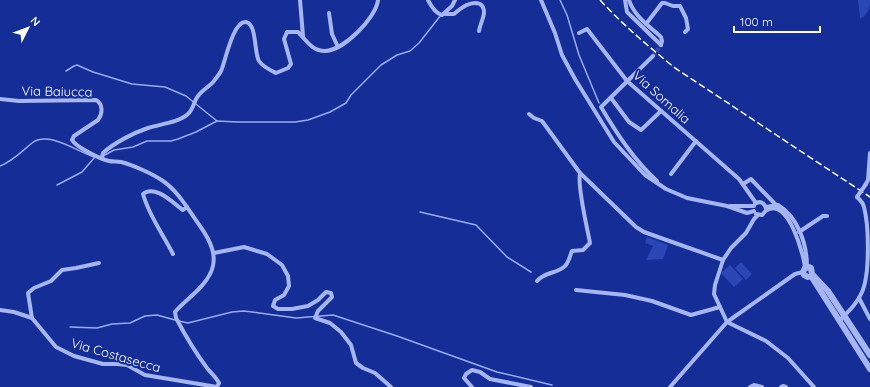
<svg xmlns="http://www.w3.org/2000/svg" width="870" height="387" font-family="Quicksand,sans-serif">
<style>
.green{fill:#2b47b6}
.lines{fill:none;stroke-linecap:round;stroke-linejoin:round}
.stream{stroke:#98acf5;stroke-width:1.5}
.minor-tunnel{stroke:#384ca7;stroke-width:4;stroke-dasharray:4 2;stroke-linecap:butt}
.minor{stroke:#a6b6f2;stroke-width:4}
.tertiary{stroke:#a6b6f2;stroke-width:6}
.rail{stroke:#fff;stroke-width:1.5;stroke-dasharray:7 3;stroke-linecap:butt}
.minor-bridge{stroke:#a6b6f2;stroke-width:4}
.labels{text-anchor:middle;stroke-width:4;stroke-linejoin:round;paint-order:stroke}
.street-label{font-size:13px;fill:#fff;stroke:#152d97}
</style>
<rect width="100%" height="100%" fill="#152d97"/>
<!-- green -->
<g class="green">
<path d="M858,0H870C870,8 868,15 860,19Z"/>
<path d="M647,237L668,245L663,259L646,260L653,246L645,243Z"/>
<path d="M741,262L752,274L746,280L735,268Z"/>
<path d="M730,265L743,279L734,287L721,273Z"/>
</g>
<g class="lines">
<!-- stream -->
<g class="stream">
<path d="M560,0L567,15L579,55L599,103"/>
<path d="M66,71L74,66L77,65L93,72L132,84L165,87L186,96L217,121"/>
<path d="M103,156L114,150L133,147L147,141H171L178,139L196,132L217,121L238,122H295L308,120L330,112L346,103L351,95L381,65L397,55L410,51L419,43L441,15"/>
<path d="M0,166C13,161 22,151 32,143C48,130 78,152 94,157"/>
<path d="M57,185L82,172L95,157"/>
<path d="M420,212L476,225L507,257L531,272"/>
<path d="M179,321L188,323L232,312L244,311L296,318L333,315L397,336L497,372L552,385"/>
<path d="M70,327L97,328L112,324L130,323L145,316L157,315L175,320"/>
</g>
<!-- minor-tunnel -->
<path class="minor-tunnel" d="M653,56L661,45"/>
<!-- minor -->
<g class="minor">
<path d="M300,0L303,36"/>
<path d="M428,0C431,6 435,13 442,15L452,6L455,0"/>
<path d="M541,0L555,33L562,55L575,79L614,142L645,175L666,189L687,198L727,206L747,213L754,211"/>
<path d="M625,0L627,12L661,45"/>
<path d="M629,0C634,16 649,26 661,37L662,41L661,45"/>
<path d="M329,13L332,34L338,47"/>
<path d="M445,14H454C461,8 471,0 480,4C483,6 484,9 484,12C484,18 480,24 479,31"/>
<path d="M646,24L662,3H665L673,6H680L686,18L688,29L685,32"/>
<path d="M579,33L587,29L627,81L739,179L756,203"/>
<path d="M653,56L601,107C617,134 634,160 657,181"/>
<path d="M611,98L629,122L641,130L661,111"/>
<path d="M0,99L19,101L96,100C103,104 103,113 98,120L74,136L72,140C76,147 100,159 109,161C113,162 117,161 121,162C133,165 153,174 163,181C179,192 189,211 200,226C210,240 219,257 210,274C203,289 186,299 175,312L176,318C185,335 195,352 207,368C211,373 216,377 219,383L217,387"/>
<path d="M529,114L534,118L542,121L580,173L636,227L644,232L723,260"/>
<path d="M102,157L103,153C114,143 133,133 148,128C160,124 178,123 188,114C193,110 194,101 198,96C202,90 209,87 214,81C216,78 219,75 221,71C225,63 233,20 246,22C257,24 254,53 259,61C263,67 270,70 276,73L288,68L291,64L284,39L287,32H298C306,40 312,51 325,51C343,51 376,18 378,0"/>
<path d="M671,174L696,141"/>
<path d="M743,184L751,179L776,205"/>
<path d="M866,184L868,180L870,153"/>
<path d="M755,204C760,200 765,203 766,209"/>
<path d="M730,206H754"/>
<path d="M766,207L778,205C798,217 807,244 807,267"/>
<path d="M756,214L762,215C764,213 765,211 767,210C788,197 804,255 805,268"/>
<path d="M758,215L754,219L746,233L731,248L723,260L715,285L714,294L727,322L766,341L788,358L814,387"/>
<path d="M799,232L823,216H827"/>
<path d="M214,253L244,247L267,254L282,265L288,276L289,286L284,295L275,300L273,306L278,309H292L308,306L318,300L326,292L331,293L332,297L318,311L315,318L330,323L341,332L351,345L356,363L363,368L375,373L391,387"/>
<path d="M173,254C163,234 149,216 143,194C155,184 173,203 183,210L187,207"/>
<path d="M537,281C545,271 558,274 565,266C569,262 570,255 572,251L583,250L590,243C587,227 577,186 580,173"/>
<path d="M576,290L625,295L652,301L691,315L720,307"/>
<path d="M859,298L870,319"/>
<path d="M0,310L14,312L32,318L56,347L74,356L103,364H117L127,365L145,375L217,387"/>
<path d="M32,318L28,293L34,288L51,281L62,270L76,268L99,263"/>
<path d="M839,321C848,312 857,304 862,292C870,274 869,226 864,207C863,202 860,200 857,197"/>
<path d="M472,387L464,378L466,374L472,370L480,372L490,379L531,387"/>
<path d="M670,387L727,322L795,274L803,272"/>
<path d="M750,387L754,385L762,387"/>
<path d="M781,387L783,386L786,387"/>
</g>
<!-- tertiary -->
<g class="tertiary">
<path d="M812,274L828,291L870,355"/>
<path d="M811,276L870,369"/>
<path d="M811,276L808,277L804,275L803,272L805,268L809,267L811,268L812,274"/>
</g>
<!-- rail -->
<path class="rail" d="M600,0C623,25 648,46 675,68L870,197"/>
<!-- minor-bridge -->
<path class="minor-bridge" d="M857,197L866,184"/>
</g>
<g class="labels">
<!-- street labels -->
<g class="street-label">
<text transform="translate(57 91) rotate(1)" y="5">Via Baiucca</text>
<text transform="translate(662 97) rotate(42)" y="5">Via Somalia</text>
<text transform="translate(116 355) rotate(16)" y="5">Via Costasecca</text>
</g>
</g>
<!-- north arrow -->
<g transform="translate(28 28) rotate(48)" stroke="#152d97" stroke-width="3" paint-order="stroke">
<path d="M0-3L7 15L0 10L-7 15Z" fill="#ffffff"/>
<text y="-6" font-size="11" font-weight="bold" text-anchor="middle" fill="#ffffff">N</text>
</g>
<!-- scale -->
<path d="M734 26v6h86v-6" fill="none" stroke="#ffffff" stroke-width="2"/>
<text x="740" y="26" font-size="12" fill="#ffffff" stroke="#152d97" stroke-width="3" paint-order="stroke">100 m</text>
</svg>
